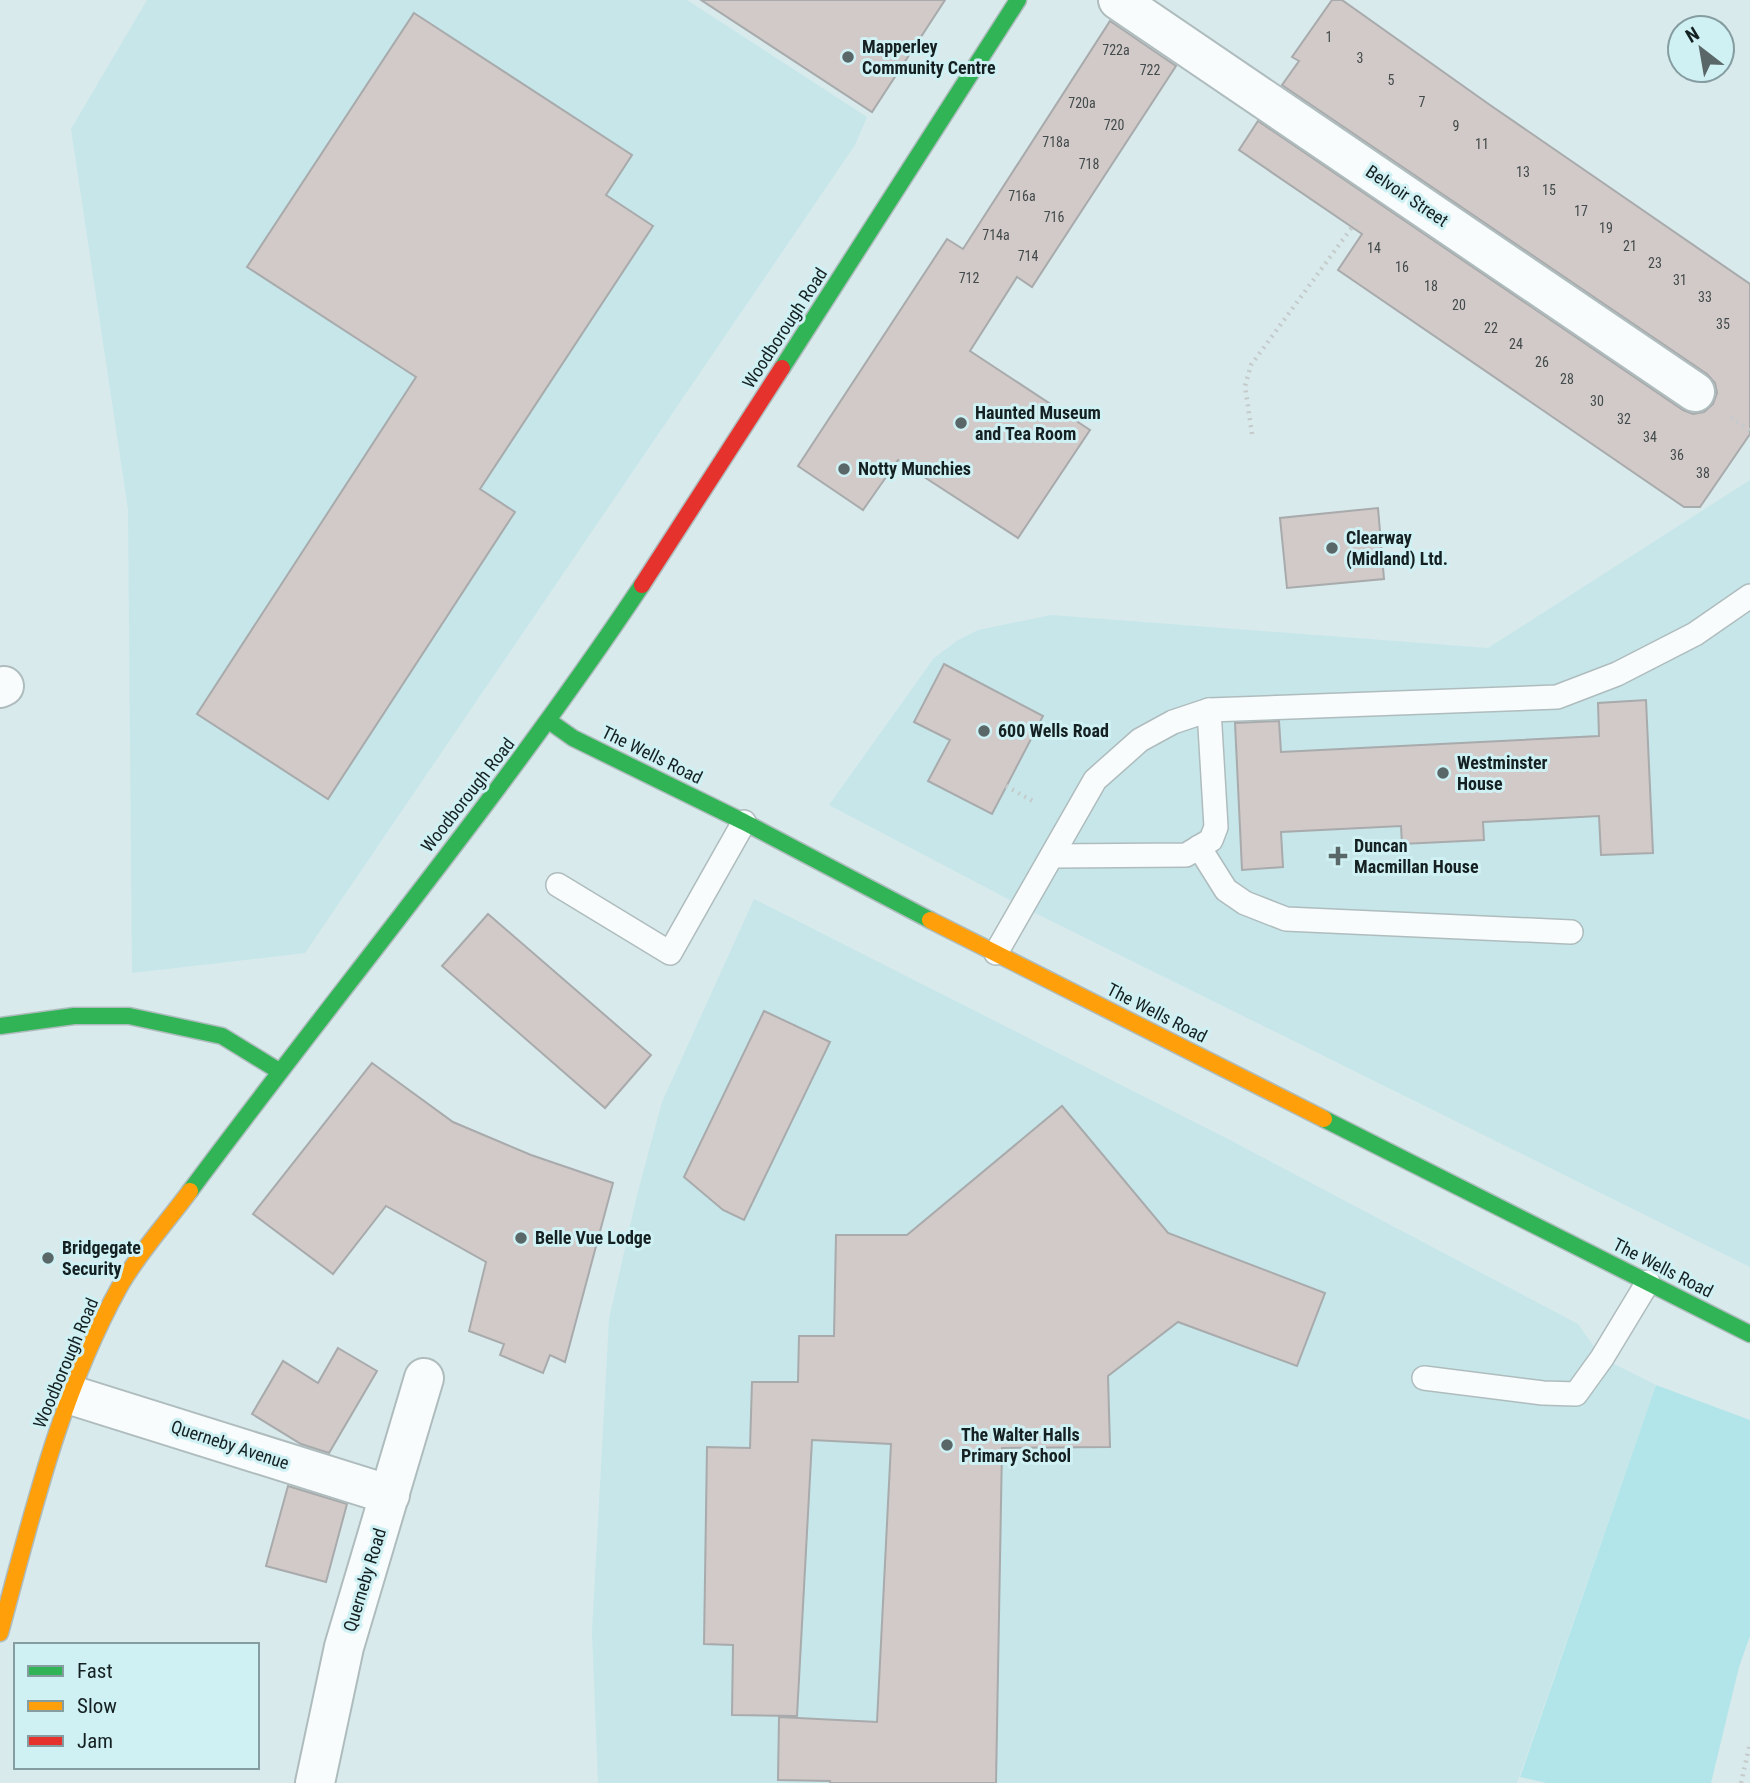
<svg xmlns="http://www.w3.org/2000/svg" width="1750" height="1783" font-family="'Roboto Condensed',sans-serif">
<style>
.built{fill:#c6e6e9}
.green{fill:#b2e5e9}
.building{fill:#d1cac9;stroke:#a8aaab;stroke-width:2}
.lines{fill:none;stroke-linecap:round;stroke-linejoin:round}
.lane-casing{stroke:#afbcbe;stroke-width:26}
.street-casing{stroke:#afbcbe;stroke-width:42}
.fast-casing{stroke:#afbcbe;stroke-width:19}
.slow-casing{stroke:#afbcbe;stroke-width:19}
.jam-casing{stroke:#afbcbe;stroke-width:19}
.path{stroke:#c5cbcb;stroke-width:4.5;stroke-dasharray:2 5;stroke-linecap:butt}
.lane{stroke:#f9fcfc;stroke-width:23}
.street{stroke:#f9fcfc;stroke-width:38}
.fast{stroke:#30b455;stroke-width:16}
.slow{stroke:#ff9f0a;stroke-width:16}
.jam{stroke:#e5322d;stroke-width:16}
.poi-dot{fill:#596768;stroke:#d0f1f4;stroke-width:2.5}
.labels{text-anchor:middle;stroke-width:6;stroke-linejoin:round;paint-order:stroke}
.number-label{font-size:14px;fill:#434a4b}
.poi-label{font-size:18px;font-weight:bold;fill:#142021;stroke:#d0f1f4;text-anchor:start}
.street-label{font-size:18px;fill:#142021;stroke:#d0f1f4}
</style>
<rect width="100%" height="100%" fill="#d8eaec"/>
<!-- built -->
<g class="built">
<path d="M147,0H687L867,117L855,145L305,953L132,973L128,509L71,129Z"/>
<path d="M1750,480V1267L1023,907L829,805L934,658L958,640L978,630L1051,615L1488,648Z"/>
<path d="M754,899L1228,1139L1578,1324L1602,1358L1656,1385L1517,1783H598L592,1632L609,1319L637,1195L662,1102Z"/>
</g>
<!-- green -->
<path class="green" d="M1656,1385L1750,1420V1636L1739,1667L1711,1783H1547L1520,1777Z"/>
<!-- building -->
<g class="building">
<path d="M701,0H945L872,112Z"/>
<path d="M1332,0H1342L1490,105L1750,284V434L1700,507H1684L1338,270L1362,234L1239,150L1258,121L1683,410L1693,414L1704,412L1713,404L1717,393L1715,383L1707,374L1282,85L1299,61L1292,57Z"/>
<path d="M414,13L632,155L606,195L653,226L480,489L515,512L328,799L197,714L416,377L247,267Z"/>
<path d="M1110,21L1176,66L1032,287L1017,277L970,351L1090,430L1018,538L898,460L863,510L798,466L947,239L963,249Z"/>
<path d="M1378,508L1384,579L1287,588L1280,518Z"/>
<path d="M944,664L1043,716L992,814L928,781L950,740L914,722Z"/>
<path d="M1646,700L1653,853L1601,855L1599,816L1483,822L1484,840L1402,844L1401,826L1281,832L1283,867L1242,870L1235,723L1279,721L1281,752L1599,736L1598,703Z"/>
<path d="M488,914L651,1055L605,1108L442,966Z"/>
<path d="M764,1011L830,1042L744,1220L723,1210L684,1177Z"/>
<path d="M372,1063L453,1122L531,1155L613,1183L565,1362L550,1355L543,1373L500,1355L504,1344L469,1331L486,1262L386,1206L333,1274L253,1214Z"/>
<path d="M1062,1106L1168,1233L1325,1293L1297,1366L1178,1322L1108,1376L1110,1447L1002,1448L996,1783H830V1781L778,1780L779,1717L877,1722L891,1444L812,1440L797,1716L732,1715L733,1645L704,1644L707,1447L750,1448L752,1382H798L799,1336H834L836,1235H907Z"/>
<path d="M338,1348L377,1371L329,1453L301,1444L252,1414L283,1361L318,1383Z"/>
<path d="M288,1486L347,1504L326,1582L266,1566Z"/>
</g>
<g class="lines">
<!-- lane casing -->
<g class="lane-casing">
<g id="lane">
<path d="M1199,847L1226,890L1245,903L1286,919L1571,932"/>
<path d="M1052,856L1186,855L1211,840L1216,827L1209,710"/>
<path d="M558,885L670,953L744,822"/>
<path d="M996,953L1095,780L1140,740L1173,722L1209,710L1557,697L1617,674L1695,634L1750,596"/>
<path d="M1424,1378L1543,1393L1576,1394L1602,1358L1648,1282"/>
</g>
</g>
<!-- street casing -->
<g class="street-casing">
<g id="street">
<path d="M1118,0L1695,392"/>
<path d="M0,688L4,686"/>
<path d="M71,1395L390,1495"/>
<path d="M315,1783L344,1647L424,1378"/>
</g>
</g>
<!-- fast casing -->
<g class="fast-casing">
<g id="fast">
<path d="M782,368L1018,0"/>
<path d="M549,721L573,738L744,822L930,920"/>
<path d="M0,1026L74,1016H129L222,1036L279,1071"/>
<path d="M1324,1119L1750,1334"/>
<path d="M190,1191C340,989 502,795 642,585"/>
</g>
</g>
<!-- slow casing -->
<g class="slow-casing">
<g id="slow">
<path d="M930,920L1324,1119"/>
<path d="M0,1633C32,1515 60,1394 120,1286C138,1254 168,1221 190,1191"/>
</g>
</g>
<!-- jam casing -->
<g class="jam-casing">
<path id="jam" d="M642,585L782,368"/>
</g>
<!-- path -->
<g class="path">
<path d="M1731,417L1750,431"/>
<path d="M1252,434L1245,386L1251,365L1358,219"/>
<path d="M1006,786L1036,803"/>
<path d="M1741,1783L1750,1743"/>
</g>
<!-- lane -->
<use href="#lane" class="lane"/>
<!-- street -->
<use href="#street" class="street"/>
<!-- fast -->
<use href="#fast" class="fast"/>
<!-- slow -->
<use href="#slow" class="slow"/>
<!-- jam -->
<use href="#jam" class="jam"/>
</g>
<!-- markers -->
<g class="poi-dot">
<circle cx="848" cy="57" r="7"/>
<circle cx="961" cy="423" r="7"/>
<circle cx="844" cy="469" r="7"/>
<circle cx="1332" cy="548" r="7"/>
<circle cx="984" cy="731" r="7"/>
<circle cx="1443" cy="773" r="7"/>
<path d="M1334.5 845.5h7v7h7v7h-7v7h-7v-7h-7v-7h7z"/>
<circle cx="521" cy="1238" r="7"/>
<circle cx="48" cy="1258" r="7"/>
<circle cx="947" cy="1445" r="7"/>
</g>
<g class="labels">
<!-- number labels -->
<g class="number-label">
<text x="1329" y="42">1</text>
<text x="1116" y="55">722a</text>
<text x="1360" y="63">3</text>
<text x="1150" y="75">722</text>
<text x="1391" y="85">5</text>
<text x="1422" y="107">7</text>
<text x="1082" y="108">720a</text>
<text x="1114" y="130">720</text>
<text x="1456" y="131">9</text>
<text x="1056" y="147">718a</text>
<text x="1482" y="149">11</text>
<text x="1089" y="169">718</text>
<text x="1523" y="177">13</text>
<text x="1549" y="195">15</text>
<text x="1022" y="201">716a</text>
<text x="1581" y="216">17</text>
<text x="1054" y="222">716</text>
<text x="1606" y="233">19</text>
<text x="996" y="240">714a</text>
<text x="1630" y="251">21</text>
<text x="1374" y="253">14</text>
<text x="1028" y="261">714</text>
<text x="1655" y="268">23</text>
<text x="1402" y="272">16</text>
<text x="969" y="283">712</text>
<text x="1680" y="285">31</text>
<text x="1431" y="291">18</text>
<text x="1705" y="302">33</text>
<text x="1459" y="310">20</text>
<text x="1723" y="329">35</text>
<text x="1491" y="333">22</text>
<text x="1516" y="349">24</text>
<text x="1542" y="367">26</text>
<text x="1567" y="384">28</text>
<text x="1597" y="406">30</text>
<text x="1624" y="424">32</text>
<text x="1650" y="442">34</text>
<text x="1677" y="460">36</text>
<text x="1703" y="478">38</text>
</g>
<!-- poi labels -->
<g class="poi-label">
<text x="862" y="53">Mapperley<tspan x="862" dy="21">Community Centre</tspan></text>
<text x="975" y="419">Haunted Museum<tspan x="975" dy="21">and Tea Room</tspan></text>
<text x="858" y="475">Notty Munchies</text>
<text x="1346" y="544">Clearway<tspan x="1346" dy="21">(Midland) Ltd.</tspan></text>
<text x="998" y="737">600 Wells Road</text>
<text x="1457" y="769">Westminster<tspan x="1457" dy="21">House</tspan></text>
<text x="1354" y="852">Duncan<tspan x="1354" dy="21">Macmillan House</tspan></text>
<text x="535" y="1244">Belle Vue Lodge</text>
<text x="62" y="1254">Bridgegate<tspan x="62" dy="21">Security</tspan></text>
<text x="961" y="1441">The Walter Halls<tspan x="961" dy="21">Primary School</tspan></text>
</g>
<!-- street labels -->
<g class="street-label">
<text transform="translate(1407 196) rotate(34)" y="6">Belvoir Street</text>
<text transform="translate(785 328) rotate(-57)" y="6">Woodborough Road</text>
<text transform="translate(652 755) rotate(26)" y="6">The Wells Road</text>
<text transform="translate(468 795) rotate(-52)" y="6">Woodborough Road</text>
<text transform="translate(1157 1013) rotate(27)" y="6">The Wells Road</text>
<text transform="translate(1663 1268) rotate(27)" y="6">The Wells Road</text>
<text transform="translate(66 1363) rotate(-67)" y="6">Woodborough Road</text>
<text transform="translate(230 1445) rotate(18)" y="6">Querneby Avenue</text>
<text transform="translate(365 1580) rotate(-73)" y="6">Querneby Road</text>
</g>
</g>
<!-- legend -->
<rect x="14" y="1643" width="245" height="126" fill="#d0f1f4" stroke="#859da0" stroke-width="2"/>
<rect x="28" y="1666" width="35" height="10" fill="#30b455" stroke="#859da0" stroke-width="2"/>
<text x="77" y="1678" font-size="21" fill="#142021">Fast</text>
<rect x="28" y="1701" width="35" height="10" fill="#ff9f0a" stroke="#859da0" stroke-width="2"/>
<text x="77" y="1713" font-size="21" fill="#142021">Slow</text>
<rect x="28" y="1736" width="35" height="10" fill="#e5322d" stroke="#859da0" stroke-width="2"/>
<text x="77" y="1748" font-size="21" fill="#142021">Jam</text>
<!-- north arrow -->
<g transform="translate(1701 49) rotate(329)"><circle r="33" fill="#d0f1f4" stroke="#859da0" stroke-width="2"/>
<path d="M0-5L12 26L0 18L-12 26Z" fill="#596768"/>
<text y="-10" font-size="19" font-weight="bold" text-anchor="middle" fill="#142021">N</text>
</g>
</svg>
